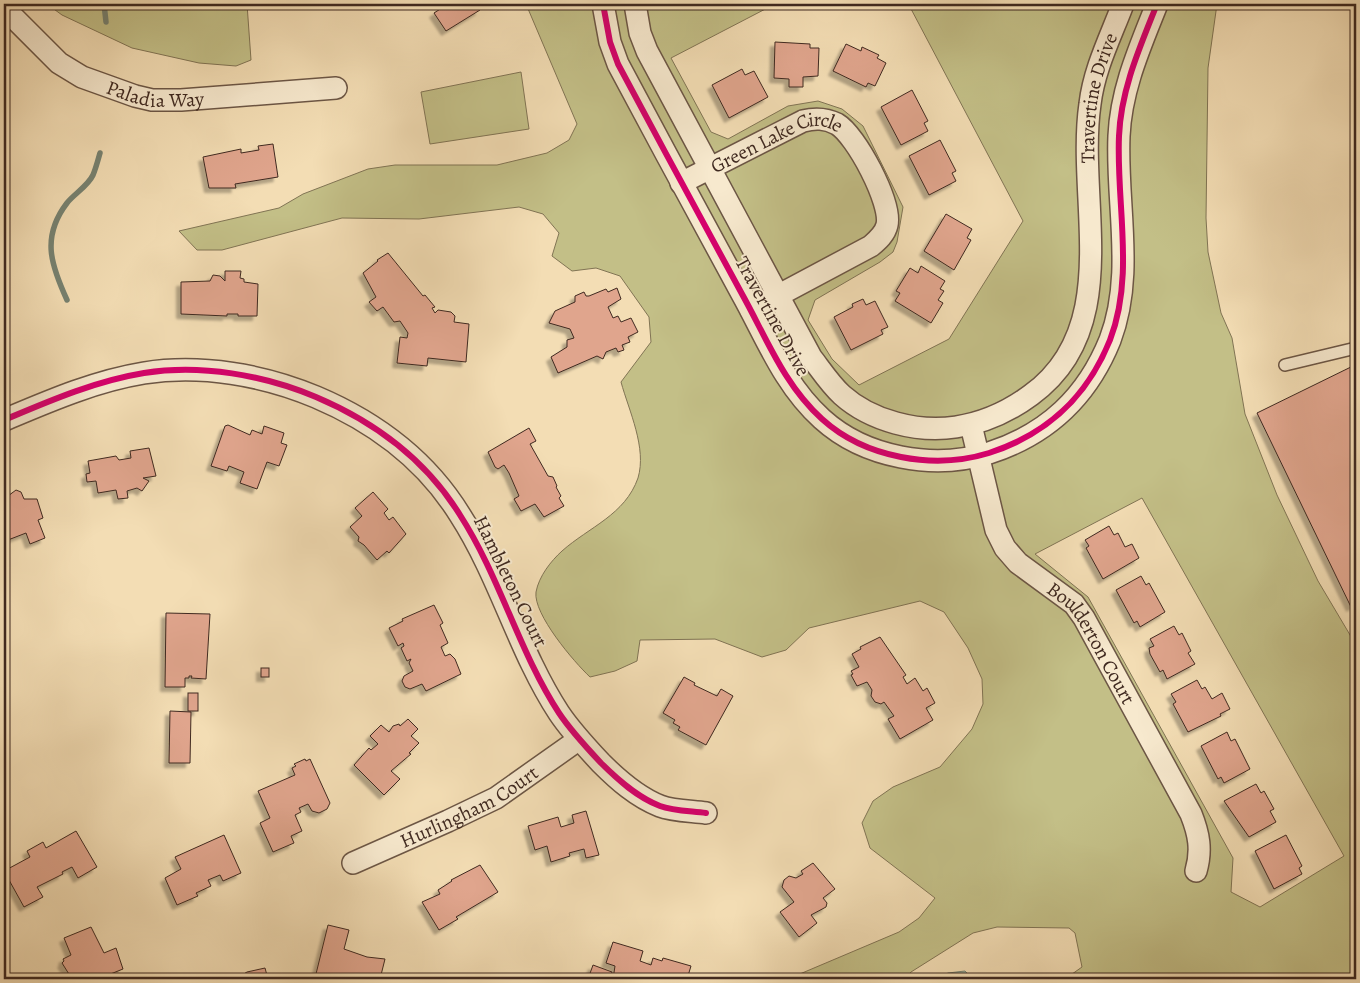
<svg xmlns="http://www.w3.org/2000/svg" width="1360" height="983" font-family="Alegreya,serif">
<style>
.green{fill:#c3bf87;stroke:#817454;fill-rule:evenodd}
.water{fill:#9dbda7;stroke:#778271}
.lines{fill:none;stroke-linecap:round;stroke-linejoin:round}
.stream{stroke:#778271;stroke-width:5.5}
.building{fill:#e0a58d;stroke:#3f2920;filter:url(#shadow)}
.service-casing{stroke:#6c5645;stroke-width:14}
.minor-casing{stroke:#6c5645;stroke-width:24}
.service{stroke:#f7e9ce;stroke-width:11}
.minor{stroke:#f7e9ce;stroke-width:21}
.cycleway-casing{stroke:#f7e9ce;stroke-width:9}
.cycleway{stroke:#d6006c;stroke-width:6}
.labels{text-anchor:middle;stroke-width:4;stroke-linejoin:round;paint-order:stroke}
.street-label{font-size:20px;fill:#3f2920;stroke:#f7e9ce}
</style>
<defs>
<filter id="shadow"><feDropShadow dx="-4.5" dy="4.5" stdDeviation="1" flood-color="#0004"/></filter>
</defs>
<rect width="100%" height="100%" fill="#f3ddb4"/>
<filter id="stains"><feTurbulence type="fractalNoise" baseFrequency=".004" numOctaves="4"/><feColorMatrix values="0 0 0 0 .2 0 0 0 0 .09 0 0 0 0 .02 0 0 0 .5 -.17"/></filter>
<radialGradient id="worn" r=".72"><stop offset=".6" stop-color="#630" stop-opacity="0"/><stop offset="1" stop-color="#630" stop-opacity=".3"/></radialGradient>
<!-- green -->
<g class="green">
<path d="M47,4H247L251,60L236,66L199,63L132,48L62,15Z"/>
<path d="M526,4H775L671,58L711,132L728,139L788,106L818,101L842,109L863,126L903,207L897,242L893,252L880,262L815,300L808,320L832,359L859,385L949,339L1023,221L910,7L817,4H1217L1208,68L1206,218L1208,252L1221,313L1232,338L1245,414L1277,495L1318,581L1356,645V979H1065L1082,967L1075,933L1069,928L997,927L973,933L911,972L905,979H788L899,932L919,918L935,898L870,848L862,823L873,801L893,787L940,767L972,729L983,704L982,679L968,648L944,612L920,601L809,628L786,650L762,657L715,639L640,640L637,661L615,671L590,677C574,662 533,614 536,592C539,576 551,561 562,551C589,527 625,515 638,478C647,448 629,411 621,382L651,342L649,317L620,276L596,268L572,271L552,256L559,233L543,214L519,207L419,219L342,218L222,250H197L179,231L279,208L303,194L368,169L395,165H497L547,153L569,140L577,124ZM1142,498L1344,856L1260,907L1231,892L1233,858L1088,597L1035,554Z"/>
<path d="M521,72L529,129L430,144L421,92Z"/>
</g>
<!-- water -->
<path class="water" d="M965,971L973,979H936L948,973Z"/>
<g class="lines">
<!-- stream -->
<g class="stream">
<path d="M104,4L106,22"/>
<path d="M67,300C51,265 41,237 67,203C74,194 88,186 93,175C96,168 98,160 100,153"/>
</g>
</g>
<!-- building -->
<g class="building">
<path d="M443,4H475L480,10L446,31L434,13L445,6Z"/>
<path d="M775,42L810,44V48H819L818,76L803,77V87H789V79L774,78Z"/>
<path d="M846,44L861,51L862,47L879,55L877,58L886,63L875,86L868,83L866,87L833,71Z"/>
<path d="M742,69L745,75L754,71L768,97L729,118L712,85Z"/>
<path d="M912,90L928,121L924,123L928,131L901,145L881,107Z"/>
<path d="M940,140L956,171L952,173L956,181L929,195L909,156Z"/>
<path d="M273,144L278,177L235,184L236,188H209L203,157L241,149V153L259,150L258,146Z"/>
<path d="M946,214L972,229L967,238L971,240L954,270L924,251Z"/>
<path d="M388,253L423,296L425,295L435,307L432,308L435,313L438,310L451,312L455,316L454,322L469,324L466,362L428,358L427,366L397,363L400,337L407,338L408,333L400,321L394,322L383,307L377,311L369,302L376,297L363,273L378,261L377,260Z"/>
<path d="M921,266L945,281L940,289L944,291L938,300L943,303L931,323L895,301L900,293L896,291L910,268L918,273Z"/>
<path d="M225,271H241L240,278L244,279V282L258,284L257,316H238V314H227V316L181,314V282L210,281L213,275L220,276L225,281Z"/>
<path d="M617,288L621,299L608,307L613,318L618,316L621,322L631,318L638,332L628,337L630,342L622,345L624,350L618,352L616,348L606,352L603,359L597,356L558,373L551,357L567,347V340L574,338L570,329L549,323L555,311L575,302V296L584,292L586,296H589L606,289L608,292Z"/>
<path d="M863,299L866,305L875,301L888,327L881,330L883,334L851,350L834,317L853,307L852,304Z"/>
<path d="M1355,365L1356,604L1351,607L1257,413Z"/>
<path d="M228,425L250,435L252,430L262,434L264,426L284,433L281,443L287,445L279,466L267,462L257,489L240,483L244,472L229,466L227,471L211,466L225,426Z"/>
<path d="M529,428L536,441L530,444L548,476L553,477L557,486L556,487L561,496L559,498L564,506L544,517L535,504L521,511L514,499L519,496L509,473L504,465L498,469L495,467L488,452Z"/>
<path d="M149,448L156,476L143,478L149,481L142,491L137,488L127,491L128,498L118,499L116,490L98,493L96,481L87,482L86,474L90,473L88,461L116,456L119,460L131,458L130,451Z"/>
<path d="M16,490L21,492L24,499H37L43,518L38,520L45,538L30,544L26,533L8,540V550L4,551V499Z"/>
<path d="M373,492L388,509L384,513L389,520L393,517L406,534L389,553L387,551L377,560L364,545L358,541L359,537L350,527L362,516L355,508Z"/>
<path d="M1109,526L1114,535L1118,533L1125,547L1132,544L1139,558L1103,579L1086,548L1089,546L1085,540Z"/>
<path d="M1141,576L1146,585L1149,583L1165,612L1140,627L1137,621L1134,623L1116,590Z"/>
<path d="M434,605L443,623L440,625L448,643L441,647L445,656L450,654L455,659L461,674L426,691L422,684L410,689L405,687L402,681L404,676L413,671L409,663L411,659L407,661L401,648L404,646L403,643L398,646L389,628L403,621L402,619Z"/>
<path d="M166,613L210,614L206,679L191,678L192,676H189V678H185V687H165Z"/>
<path d="M1174,626L1179,635L1182,633L1191,651L1188,653L1195,664L1167,679L1163,670L1160,672L1150,654L1149,648L1154,646L1150,639Z"/>
<path d="M880,637L906,675L903,677L907,684L915,678L923,691L927,688L935,703L926,708L933,720L900,739L888,719L894,716L884,702L881,704L875,702L871,696L872,690L867,682L857,686L851,675L853,674L851,671L859,667L852,654L861,649L860,647Z"/>
<rect x="261" y="668" width="8" height="9"/>
<path d="M684,677L695,683L694,685L717,696L721,689L733,696L706,745L678,730L680,727L673,723L675,720L663,713Z"/>
<path d="M1197,680L1202,689L1205,687L1212,699L1222,693L1230,709L1220,714L1221,716L1188,732L1173,704L1176,702L1171,694Z"/>
<rect x="188" y="693" width="10" height="18"/>
<path d="M170,711L191,712L190,763H169Z"/>
<path d="M408,719L418,729L411,736L419,743L409,753L411,754L391,771L400,779L384,795L354,765L369,748L371,750L378,744L370,736L381,725L389,732L393,726L399,724L400,726Z"/>
<path d="M1227,732L1231,741L1235,739L1250,769L1224,783L1221,777L1218,779L1201,746Z"/>
<path d="M305,759L306,761L310,759L330,803L327,809L319,813L312,811L308,804L299,808L301,812L295,815L302,831L291,836L294,843L273,852L260,823L270,818L258,791L295,775L292,768L296,766L294,764Z"/>
<path d="M1256,784L1261,793L1264,791L1274,809L1270,811L1276,822L1249,837L1224,801Z"/>
<path d="M586,811L599,855L586,858L584,849L569,853L570,856L551,862L547,846L535,850L528,826L558,817L561,827L574,823L572,815Z"/>
<path d="M76,831L97,867L78,878L72,867L62,872L63,874L37,887L43,897L24,907L4,871L30,857L27,851L43,842L46,848Z"/>
<path d="M224,835L241,873L223,881L220,875L208,880L211,886L196,893L198,896L177,905L165,878L181,869L175,857Z"/>
<path d="M1286,835L1302,866L1299,868L1302,874L1274,889L1255,851Z"/>
<path d="M813,863L835,889L823,898L827,903L826,907L811,915L817,923L799,937L780,912L794,902L782,887L784,880L789,876L796,878L803,874L801,871Z"/>
<path d="M480,865L498,892L456,917L458,919L439,930L422,902L440,894L438,890L452,881L451,880Z"/>
<path d="M328,925L349,930L344,949L367,957L385,959L380,979L315,978Z"/>
<path d="M91,927L104,953L116,948L123,969L98,979H72L62,963L64,961L63,959L71,955L64,938Z"/>
<path d="M613,942L643,951L640,961L651,965L653,958L662,961L663,958L691,966L687,979H613L615,966L606,963Z"/>
<path d="M593,965L612,972L609,979H588Z"/>
<path d="M265,968L268,979H243L242,975L247,972Z"/>
</g>
<g class="lines">
<!-- service casing -->
<g class="service-casing">
<path id="service" d="M1285,365L1356,348"/>
</g>
<!-- minor casing -->
<g class="minor-casing">
<g id="minor">
<path d="M603,4L610,42L618,64C659,141 700,217 742,294C766,337 784,385 822,419C865,458 934,470 989,453C1048,434 1087,397 1110,340C1135,275 1116,204 1119,136C1121,89 1140,47 1157,4"/>
<path id="s1" d="M635,4L640,33L647,51L811,357C821,370 830,384 842,395C871,421 918,433 956,427C984,423 1008,412 1031,395C1125,327 1076,200 1090,104C1094,69 1111,36 1123,4"/>
<path id="s2" d="M4,8L59,63L82,77L135,96L152,100H181L336,88"/>
<path id="s3" d="M681,183L803,121C815,118 825,118 837,124C856,135 892,203 887,225C885,234 878,240 871,246L751,310"/>
<path d="M4,420C49,401 95,381 144,373C201,364 264,375 316,397C375,422 426,460 460,515C500,577 519,652 559,713C571,731 586,747 601,763C618,780 637,797 660,806C673,811 691,811 706,813"/>
<path id="s4" d="M971,425L996,530L1005,548L1018,563L1074,604L1084,618L1191,814C1199,834 1202,850 1196,871"/>
<path id="s5" d="M353,863L448,821L496,798L578,740"/>
</g>
</g>
<!-- service -->
<use href="#service" class="service"/>
<!-- minor -->
<use href="#minor" class="minor"/>
<!-- cycleway casing -->
<g class="cycleway-casing">
<g id="cycleway">
<path d="M603,4L610,42L618,64C659,141 700,217 742,294C766,337 784,385 822,419C865,458 934,470 989,453C1048,434 1087,397 1110,340C1135,275 1116,204 1119,136C1121,89 1140,47 1157,4"/>
<path d="M4,420C49,401 95,381 144,373C201,364 264,375 316,397C375,422 426,460 460,515C500,577 519,652 559,713C571,731 586,747 601,763C618,780 637,797 660,806C673,811 691,811 706,813"/>
</g>
</g>
<!-- cycleway -->
<use href="#cycleway" class="cycleway"/>
</g>
<g class="labels">
<!-- street labels -->
<g class="street-label">
<text dy="7" stroke="none"><textPath href="#s2" startOffset="181">Paladia Way</textPath></text>
<text dy="7" stroke="none"><textPath href="#s1" startOffset="966">Travertine Drive</textPath></text>
<text dy="7" stroke="none"><textPath href="#s3" startOffset="106">Green Lake Circle</textPath></text>
<text transform="translate(773 316) rotate(61)" y="7">Travertine Drive</text>
<text transform="translate(511 581) rotate(64)" y="7">Hambleton Court</text>
<text dy="7" stroke="none"><textPath href="#s4" startOffset="259">Boulderton Court</textPath></text>
<text dy="7" stroke="none"><textPath href="#s5" startOffset="129">Hurlingham Court</textPath></text>
</g>
</g>
<!-- margin -->
<rect width="1360" height="983" fill="none" stroke="#f3ddb4" stroke-width="20"/>
<rect x="5" y="5" width="1350" height="973" fill="none" stroke="#3f2920" stroke-width="2.5"/>
<rect x="10" y="10" width="1340" height="963" fill="none" stroke="#3f2920"/>
<rect width="100%" height="100%" filter="url(#stains)"/>
<rect width="100%" height="100%" fill="url(#worn)"/>
</svg>
